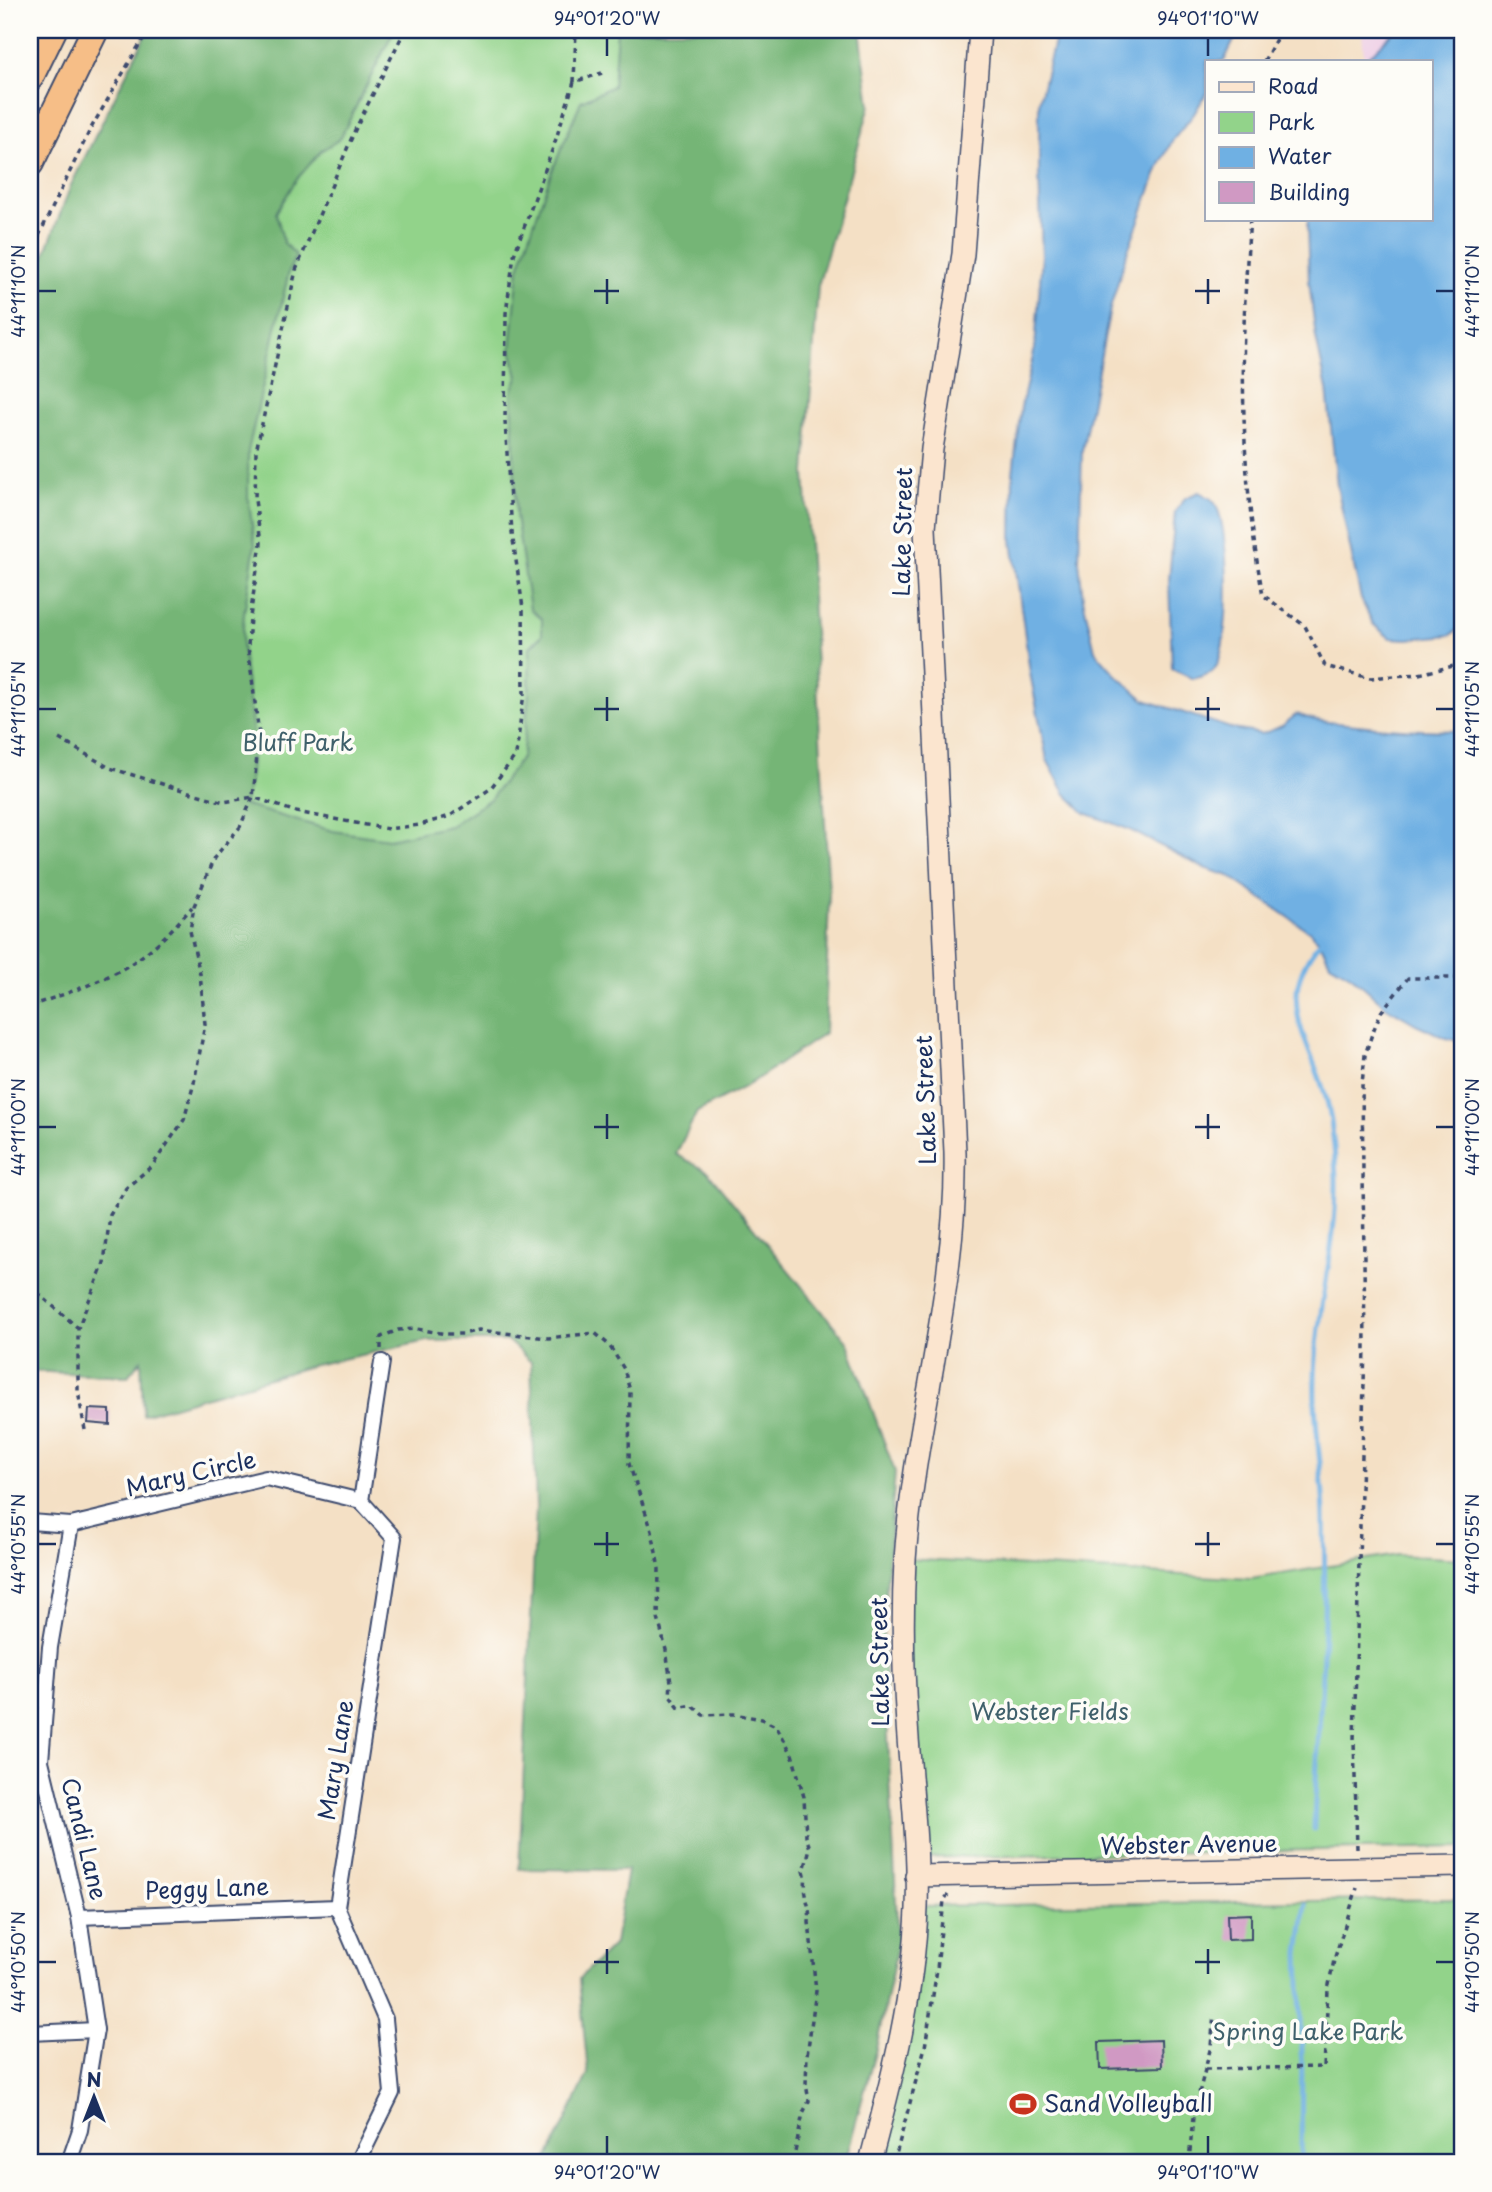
<svg xmlns="http://www.w3.org/2000/svg" width="1492" height="2192" font-family="'Playpen Sans',sans-serif">
<style>
.built{fill:#efd0e6}
.green{fill:#92d38a;stroke:#568174;stroke-width:2}
.forest{fill:#75b576;stroke:#48726a;stroke-width:2}
.water{fill:#6fb0e3;stroke:#4570a0;stroke-width:2}
.lines{fill:none;stroke-linecap:round;stroke-linejoin:round}
.stream{stroke:#6fb0e3;stroke-width:5}
.building{fill:#d099c3}
.street-casing{stroke:#3c4a6d;stroke-width:18}
.secondary-casing{stroke:#3c4a6d;stroke-width:24}
.highway-casing{stroke:#3c4a6d;stroke-width:30}
.path{stroke:#3c4a6d;stroke-width:3.5;stroke-dasharray:5 5;stroke-linecap:butt}
.street{stroke:#fff;stroke-width:14}
.secondary{stroke:#fbe5cf;stroke-width:21}
.highway{stroke:#f6be87;stroke-width:26}
.ticks{fill:none;stroke:#1b2f5e;stroke-width:2.5}
.labels{text-anchor:middle;stroke-width:7;stroke-linejoin:round;paint-order:stroke}
.street-label{font-size:23px;fill:#1b2f5e;stroke:#fdfcf7}
.park-label{font-size:23px;fill:#3f606b;stroke:#fdfcf7}
.poi-label{font-size:23px;fill:#1b2f5e;stroke:#fdfcf7;text-anchor:start}
.neatline{fill:none;stroke:#1b2f5e;stroke-width:2.5}
.ticks-label{font-size:18px;text-anchor:middle;fill:#1b2f5e}
</style>
<rect width="100%" height="100%" fill="#fdfcf7"/>
<filter id="ink" filterUnits="userSpaceOnUse"><feTurbulence type="fractalNoise" baseFrequency=".0143" numOctaves="2"/><feDisplacementMap in="SourceGraphic" scale="14" xChannelSelector="R" yChannelSelector="G"/><feConvolveMatrix kernelMatrix="1 2 1 2 8 2 1 2 1" color-interpolation-filters="sRGB"/></filter>
<filter id="wash" filterUnits="userSpaceOnUse"><feTurbulence type="fractalNoise" baseFrequency=".00686" numOctaves="4" result="noise"/><feDisplacementMap in="SourceGraphic" scale="28" xChannelSelector="R" yChannelSelector="G"/><feGaussianBlur stdDeviation="1.57" result="paint"/><feColorMatrix in="noise" values="0 0 0 0 0 0 0 0 0 0 0 0 0 0 0 0 0 1.4 0 .05"/><feComposite in="paint" operator="in"/></filter>
<g filter="url(#wash)">
<rect width="100%" height="100%" fill="#f4e0c5"/>
<!-- built -->
<path class="built" d="M1362,30H1396L1364,61Z"/>
<!-- green -->
<g class="green">
<path d="M323,30H635L566,828L167,1300L128,1376L30,1371V659Z"/>
<path d="M1397,1555L1462,1559V1847L916,1858L905,1559L1251,1579Z"/>
<path d="M1462,1899V2162H870L917,1906Z"/>
</g>
<!-- forest -->
<path class="forest" d="M148,30H394L340,139L322,150L296,180L276,213L284,243L296,255L289,271L248,451V497L255,544L244,614L242,645L253,733L249,786L243,805L333,831L389,839L450,826L490,799L522,757L529,693L530,647L542,635V619L530,609L516,516L512,391L518,377L511,349L519,268L550,176L581,101L613,86L617,30H860L870,105L818,286L805,473L829,893L825,1033L750,1084L697,1112L676,1154L708,1172L848,1343L895,1472L883,1632L898,1943L876,2049L845,2162H546L588,2074L579,1979L615,1943L627,1870L519,1869L536,1508L531,1362L508,1341H427L314,1365L143,1415L141,1360L128,1376L30,1371V294L71,185Z"/>
<!-- water -->
<g class="water">
<path d="M1057,30H1239L1224,61H1207V92L1194,114L1172,141L1159,167L1125,258L1110,309L1082,451L1079,561L1083,599L1095,651L1115,674L1145,700L1233,729L1262,734L1282,726L1297,714C1316,722 1336,723 1357,725C1392,729 1426,731 1462,731V1042L1446,1038L1416,1024L1385,1006L1352,976L1330,963L1320,942L1310,932L1229,876L1204,868L1128,829L1085,813L1065,793L1047,760L1030,673L1012,541L1013,473L1021,407L1035,348L1042,256L1039,175V102Z"/>
<path d="M1396,30H1462V626L1451,635L1407,639L1390,638L1373,624L1361,599L1337,486L1327,389L1316,338L1309,281L1307,227L1308,219H1431V61H1364Z"/>
<path d="M1199,492C1203,495 1210,497 1213,501C1231,519 1232,653 1213,671C1209,675 1199,677 1193,679L1172,669L1169,580L1175,512L1185,498Z"/>
</g>
<g class="lines">
<!-- stream -->
<g class="stream">
<path d="M1314,1829C1315,1777 1320,1726 1322,1675C1325,1622 1325,1569 1324,1516C1323,1470 1313,1425 1315,1379C1316,1312 1337,1246 1336,1179C1335,1154 1333,1128 1328,1105C1313,1044 1270,1001 1320,942"/>
<path d="M1301,2162L1302,2051L1299,1953L1306,1904"/>
</g>
</g>
<g id="blocks">
<!-- building -->
<g class="building">
<path d="M89,1409L110,1410V1425L88,1423Z"/>
<path d="M1251,1914V1939L1228,1940L1227,1915Z"/>
<path d="M1161,2040L1162,2067L1100,2069L1099,2042Z"/>
</g>
</g>
</g>
<g filter="url(#ink)">
<use href="#blocks" fill-opacity="0" stroke="#3c4a6d" stroke-width="2"/>
<g class="lines">
<!-- street casing -->
<g class="street-casing">
<g id="street">
<path d="M30,1522L71,1525L266,1478L361,1501"/>
<path d="M79,1917L337,1907"/>
<path d="M30,2033L96,2030"/>
<path d="M69,2162L80,2130L96,2030L79,1917L41,1761L50,1647L71,1525"/>
<path d="M358,2162L392,2093L385,2019L337,1907L394,1538L361,1501L382,1362"/>
</g>
</g>
<!-- secondary casing -->
<g class="secondary-casing">
<g id="secondary">
<path d="M916,1876L1462,1866"/>
<path d="M870,2162C892,2078 914,1996 917,1908C919,1847 911,1785 907,1724C903,1669 902,1615 905,1560C914,1423 958,1290 955,1152L925,528L932,449L963,254L980,30"/>
</g>
</g>
<!-- highway casing -->
<g class="highway-casing">
<g id="highway">
<path d="M30,77L53,30"/>
<path d="M30,163L95,30"/>
</g>
</g>
<!-- path -->
<g class="path">
<path d="M1264,61L1281,30"/>
<path d="M574,82L576,30"/>
<path d="M1250,219C1240,343 1239,472 1263,595L1305,626L1325,666L1370,678L1419,674L1462,664"/>
<path d="M30,254L90,130L148,30"/>
<path d="M59,739L110,768L172,787L224,802L253,797L259,735L248,646L250,617L261,543L255,500L256,451L296,270L355,130L405,30"/>
<path d="M30,1006C64,994 101,983 132,963C155,948 174,928 192,907"/>
<path d="M30,1286L78,1328"/>
<path d="M381,1349V1337L398,1330L417,1329L446,1334H463L479,1330L548,1338L595,1333L609,1345L624,1369L630,1391L629,1464L652,1531L659,1569L658,1618L666,1650L671,1682L670,1696L679,1708L692,1705L703,1715L734,1714L762,1719L777,1727L792,1754L804,1797L806,1837L810,1848L804,1871C807,1879 804,1885 806,1894C807,1904 811,1911 809,1922L816,1991L807,2055L806,2084L809,2101L803,2113L793,2162"/>
<path d="M85,1430L78,1391V1328L104,1263L110,1215L126,1188L152,1166L184,1120L194,1083L205,1024L200,974L190,931L194,906L214,858L240,827L253,797L296,812L388,829L420,825L450,816L490,789L516,755L524,693L523,608L512,533L505,421L506,313L514,255L554,145L574,82L602,73"/>
<path d="M1357,1849L1354,1740L1365,1347L1362,1084L1365,1055L1372,1034L1381,1012L1408,978H1462"/>
<path d="M1205,2069L1324,2067L1328,1990L1334,1960L1357,1888"/>
<path d="M894,2162L925,2047L937,1969L944,1900L948,1895"/>
<path d="M1189,2162L1193,2117L1211,2046L1214,2015"/>
</g>
<!-- street -->
<use href="#street" class="street"/>
<!-- secondary -->
<use href="#secondary" class="secondary"/>
<!-- highway -->
<use href="#highway" class="highway"/>
</g>
</g>
<!-- ticks -->
<path class="ticks" d="M607,38V56M1208,38V56M607,279V304M1208,279V304M38,291H56M594,291H619M1195,291H1220M1436,291H1454M607,697V721M1208,697V721M38,709H56M594,709H619M1195,709H1220M1436,709H1454M607,1114V1139M1208,1114V1139M38,1127H56M594,1127H619M1195,1127H1220M1436,1127H1454M607,1532V1556M1208,1532V1556M38,1544H56M594,1544H619M1195,1544H1220M1436,1544H1454M607,1949V1974M1208,1949V1974M38,1962H56M594,1962H619M1195,1962H1220M1436,1962H1454M607,2136V2154M1208,2136V2154"/>
<!-- icons -->
<defs>
<g id="stadium-bare" transform="scale(2.1)"><path d="M0-5a6.5 5 0 1 0 0 10a6.5 5 0 1 0 0-10ZM-3.5-1.8h7v3.6h-7Z" fill="#c8321e" stroke="#fdfcf7" stroke-width="2.5" paint-order="stroke"/></g>
</defs>
<g fill-rule="evenodd">
<use href="#stadium-bare" x="1023" y="2104"/>
</g>
<g class="labels">
<!-- street labels -->
<g class="street-label">
<text transform="translate(903 532) rotate(-89)" y="8">Lake Street</text>
<text transform="translate(926 1100) rotate(-92)" y="8">Lake Street</text>
<text transform="translate(191 1474) rotate(-13)" y="8">Mary Circle</text>
<text transform="translate(880 1662) rotate(-91)" y="8">Lake Street</text>
<text transform="translate(336 1760) rotate(-81)" y="8">Mary Lane</text>
<text transform="translate(84 1839) rotate(76)" y="8">Candi Lane</text>
<text transform="translate(1189 1845) rotate(-1)" y="8">Webster Avenue</text>
<text transform="translate(207 1889) rotate(-2)" y="8">Peggy Lane</text>
</g>
<!-- park labels -->
<g class="park-label">
<text x="298" y="751">Bluff Park</text>
<text x="1050" y="1720">Webster Fields</text>
<text x="1308" y="2040">Spring Lake Park</text>
</g>
<!-- poi labels -->
<g class="poi-label">
<text x="1044" y="2112">Sand Volleyball</text>
</g>
</g>
<!-- margin -->
<rect width="1492" height="2192" fill="none" stroke="#fdfcf7" stroke-width="77"/>
<!-- legend -->
<rect x="1205" y="60" width="228" height="161" fill="#fdfcf7" stroke="#a3aaba" stroke-width="2"/>
<rect x="1219" y="82" width="35" height="10" fill="#fbe5cf" stroke="#a3aaba" stroke-width="2"/>
<text x="1268" y="94" font-size="21" fill="#1b2f5e">Road</text>
<rect x="1219" y="112" width="35" height="21" fill="#92d38a" stroke="#a3aaba" stroke-width="2"/>
<text x="1268" y="130" font-size="21" fill="#1b2f5e">Park</text>
<rect x="1219" y="147" width="35" height="21" fill="#6fb0e3" stroke="#a3aaba" stroke-width="2"/>
<text x="1268" y="164" font-size="21" fill="#1b2f5e">Water</text>
<rect x="1219" y="182" width="35" height="21" fill="#d099c3" stroke="#a3aaba" stroke-width="2"/>
<text x="1268" y="200" font-size="21" fill="#1b2f5e">Building</text>
<!-- north arrow -->
<g transform="translate(94 2097)" stroke="#fdfcf7" stroke-width="5" paint-order="stroke">
<path d="M0-5L12 26L0 18L-12 26Z" fill="#1b2f5e"/>
<text y="-10" font-size="19" font-weight="bold" text-anchor="middle" fill="#1b2f5e">N</text>
</g>
<rect x="38" y="38" width="1416" height="2116" class="neatline"/>
<g class="ticks-label">
<text x="607" y="25">94°01'20"W</text>
<text x="1208" y="25">94°01'10"W</text>
<text transform="translate(19 291) rotate(-90)" y="6">44°11'10"N</text>
<text transform="translate(1473 291) rotate(-90)" y="6">44°11'10"N</text>
<text transform="translate(19 709) rotate(-90)" y="6">44°11'05"N</text>
<text transform="translate(1473 709) rotate(-90)" y="6">44°11'05"N</text>
<text transform="translate(19 1127) rotate(-90)" y="6">44°11'00"N</text>
<text transform="translate(1473 1127) rotate(-90)" y="6">44°11'00"N</text>
<text transform="translate(19 1544) rotate(-90)" y="6">44°10'55"N</text>
<text transform="translate(1473 1544) rotate(-90)" y="6">44°10'55"N</text>
<text transform="translate(19 1962) rotate(-90)" y="6">44°10'50"N</text>
<text transform="translate(1473 1962) rotate(-90)" y="6">44°10'50"N</text>
<text x="607" y="2179">94°01'20"W</text>
<text x="1208" y="2179">94°01'10"W</text>
</g>
</svg>
